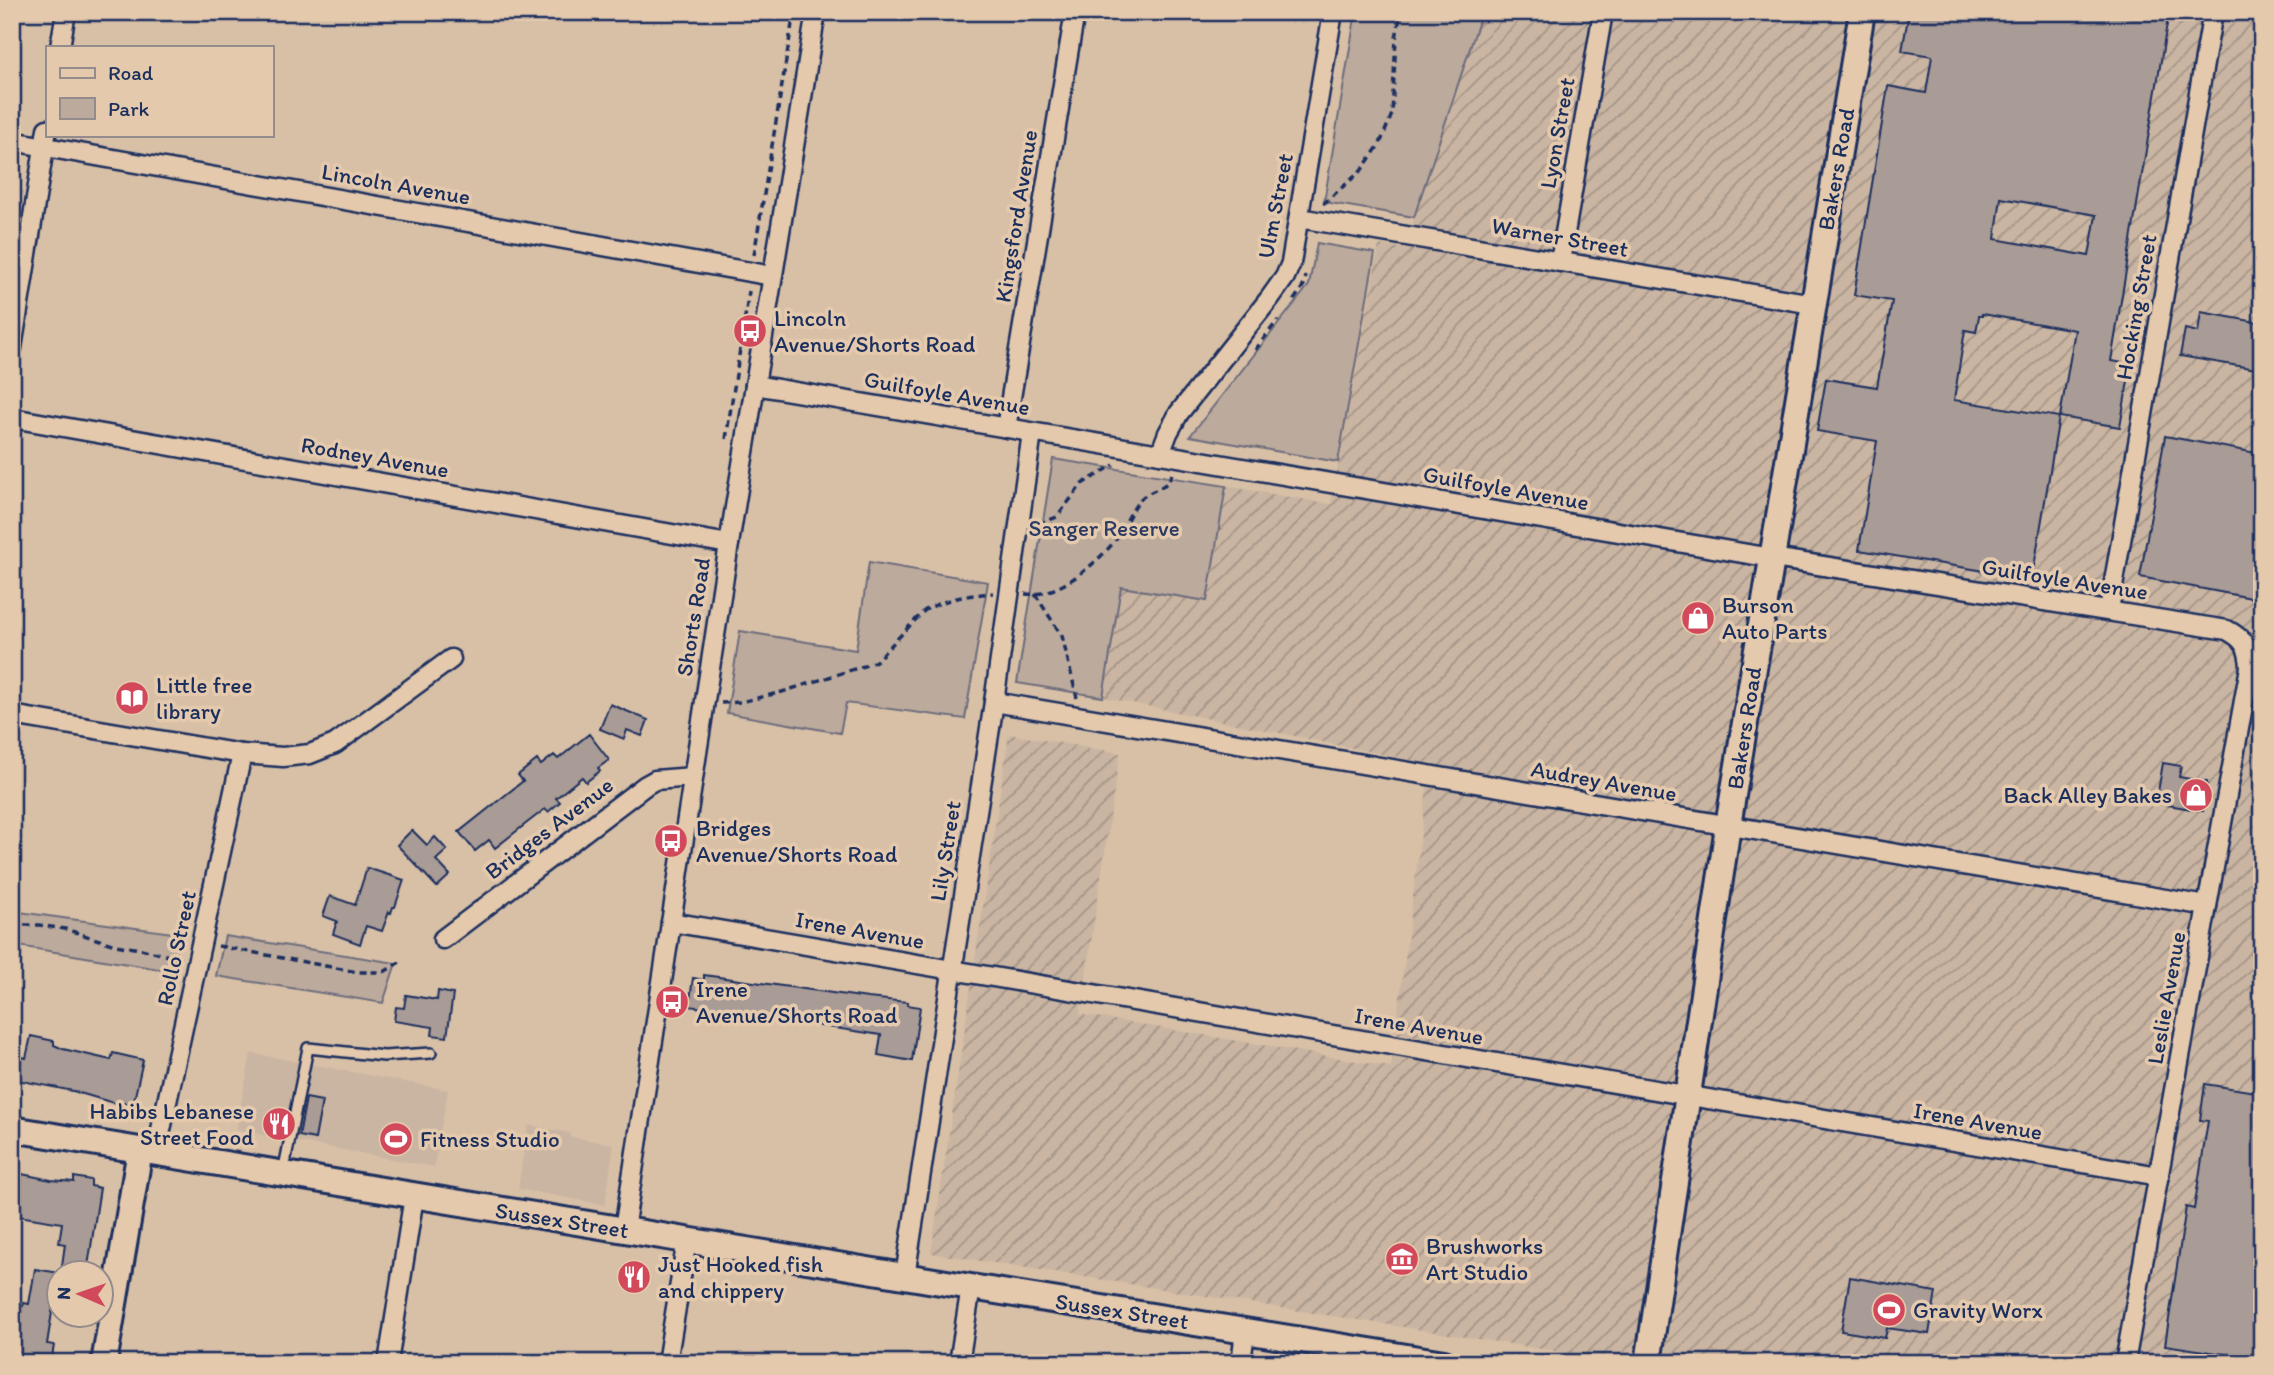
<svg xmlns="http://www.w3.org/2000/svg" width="2274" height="1375" font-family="Itim,sans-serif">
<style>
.built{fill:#cab5a2}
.industrial{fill:url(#industrial-furrows)}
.green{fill:#bcaa9c;stroke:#6c6c7d;stroke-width:2}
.building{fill:#a99b95;stroke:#1b2f5e;stroke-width:2;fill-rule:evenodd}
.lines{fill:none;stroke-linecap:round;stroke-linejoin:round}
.lane-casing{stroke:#1b2f5e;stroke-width:14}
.street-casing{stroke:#1b2f5e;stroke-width:23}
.secondary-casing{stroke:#1b2f5e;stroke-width:30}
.path{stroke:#1b2f5e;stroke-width:3.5;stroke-dasharray:7 5;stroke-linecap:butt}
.lane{stroke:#e4c9ac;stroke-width:9}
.street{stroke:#e4c9ac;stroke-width:18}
.secondary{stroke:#e4c9ac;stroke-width:24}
.labels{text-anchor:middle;stroke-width:7;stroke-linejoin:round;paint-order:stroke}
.street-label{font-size:23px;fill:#1b2f5e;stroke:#e4c9ac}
.poi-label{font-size:23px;fill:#1b2f5e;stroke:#e4c9ac;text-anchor:start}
.park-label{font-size:23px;fill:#2b3b64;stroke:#e4c9ac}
</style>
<defs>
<pattern id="industrial-furrows" width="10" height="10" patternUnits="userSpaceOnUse" patternTransform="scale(1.75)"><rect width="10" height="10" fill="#cab5a2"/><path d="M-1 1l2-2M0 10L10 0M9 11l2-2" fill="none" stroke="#a39487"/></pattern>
</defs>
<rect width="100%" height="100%" fill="#d8c0a7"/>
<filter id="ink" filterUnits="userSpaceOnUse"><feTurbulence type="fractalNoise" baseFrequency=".0143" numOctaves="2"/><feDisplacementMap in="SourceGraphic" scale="14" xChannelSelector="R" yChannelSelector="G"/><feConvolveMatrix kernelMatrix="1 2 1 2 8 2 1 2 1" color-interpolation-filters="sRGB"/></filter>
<g filter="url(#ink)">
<!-- built -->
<g class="built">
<path d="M251,1053L448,1090L434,1167L236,1130Z"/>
<path d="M528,1125L570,1133V1137L614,1144L605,1205L518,1189Z"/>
</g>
<!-- industrial -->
<path class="industrial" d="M1482,12H2262V1363H1631L931,1253L1009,734L1120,753L1080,1014L1391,1067L1430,764L1103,697L1121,587L1207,600L1226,486L1331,504L1379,245L1408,249L1414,217Z"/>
<!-- green -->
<g class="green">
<path d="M1356,12H1482L1414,217L1324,202Z"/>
<path d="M1317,243L1375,253L1338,462L1190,436L1309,285Z"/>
<path d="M1053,459L1226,486L1207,601L1121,587L1103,697L1017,683Z"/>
<path d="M869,562L988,582L965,719L846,703L840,733L727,713L740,631L856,650Z"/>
<path d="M12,911L180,934L171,971L12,945Z"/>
<path d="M225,936L396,963L383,1003L216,976Z"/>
</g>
<!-- building -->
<g class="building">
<path d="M1909,12H2169L2111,361L2131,364L2120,427L2060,417L2075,330L1982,314V316H1979L1976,332L1965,330L1954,400L2059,417L2032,579L1859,550L1877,441L1817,431L1826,379L1877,387L1892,301L1854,295L1888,86L1926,93L1932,56L1902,51ZM2001,198L2096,215L2089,256L1995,239Z"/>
<path d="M2201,312L2262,323V370L2180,356L2185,329L2198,332Z"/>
<path d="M2165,436L2262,454V600L2140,577Z"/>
<path d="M610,704L648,720L642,736L627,730L624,739L600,729Z"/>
<path d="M589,734L609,760L598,768L600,771L586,782L582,777L556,798L560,802L548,812L545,809L495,848L489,840L475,851L459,832L523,781L518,775L537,760L541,765L554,755L558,759Z"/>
<path d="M2163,763L2181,766L2179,777L2207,782L2203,811L2156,803Z"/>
<path d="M412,830L427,845L435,837L447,850L436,860L450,875L437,887L397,845Z"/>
<path d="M367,868L404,880L395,907H393L391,913L389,912L382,931L366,926L360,944L333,934L337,921L323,916L330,896L355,905Z"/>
<path d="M704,975L868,998L908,1002L907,1005L920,1007L912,1061L878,1055L881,1035L689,1006L693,978L704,980Z"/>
<path d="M438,991L453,994L447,1037L432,1035L433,1027L394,1021L396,1007L404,1008L406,995L437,1000Z"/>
<path d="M31,1036L54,1041V1045L63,1049L111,1060L113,1053L143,1060L133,1105L118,1101L117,1104L73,1091L12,1079V1055L26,1058Z"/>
<path d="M2205,1084L2262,1093V1360L2165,1345L2186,1207L2194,1209L2208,1121L2200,1120Z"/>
<path d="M306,1098L322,1101L315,1139L299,1136Z"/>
<path d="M12,1172L51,1180L74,1182V1177L91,1180V1186L100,1188L87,1273H61L65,1244L59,1243L62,1223L12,1215Z"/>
<path d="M35,1269L60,1273V1301L54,1300L47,1344L54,1345L51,1363H12L13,1304L23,1306L24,1303L29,1304Z"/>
<path d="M1850,1277L1936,1292L1929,1334L1887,1328L1885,1338L1841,1331Z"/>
</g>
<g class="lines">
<!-- lane casing -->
<g class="lane-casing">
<path id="lane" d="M283,1173L308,1048L384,1056L431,1053"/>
</g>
<!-- street casing -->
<g class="street-casing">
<g id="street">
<path d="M60,47L66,12"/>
<path d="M12,141L772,276"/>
<path d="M1299,218L1813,304"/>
<path d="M1560,262L1603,12"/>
<path d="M12,348L47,129"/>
<path d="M755,385L1748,554L2227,630C2244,639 2249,647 2250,667L2125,1363"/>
<path d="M12,418L729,544"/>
<path d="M1006,428L1075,12"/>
<path d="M1160,454L1168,433L1179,413L1270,298L1285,277L1291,263L1333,12"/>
<path d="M2109,610L2213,12"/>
<path d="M994,702L2207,906"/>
<path d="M12,715L242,754L283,757L310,754L335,744L451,659"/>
<path d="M671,922L2159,1176"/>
<path d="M443,939L646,785L655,780L693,777"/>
<path d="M156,1153L242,754"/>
<path d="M624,1230L729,544L816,12"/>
<path d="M905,1276L994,702L1032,433"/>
<path d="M388,1363L414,1196"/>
<path d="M667,1363L687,1240"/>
<path d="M959,1363L971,1287"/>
<path d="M1241,1363L1245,1331"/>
</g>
</g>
<!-- secondary casing -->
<g class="secondary-casing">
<g id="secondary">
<path d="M12,1129L971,1287L1444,1363"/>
<path d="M104,1363L140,1150"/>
<path d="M1648,1363L1728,826L1862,12"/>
</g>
</g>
<!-- path -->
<g class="path">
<path d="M1323,204L1361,171L1380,144L1392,114L1396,38L1401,12"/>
<path d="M754,255L794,12"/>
<path d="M1294,300L1304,285L1306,276"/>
<path d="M1255,350L1278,320"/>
<path d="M726,439L749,291"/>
<path d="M1039,524L1057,517L1082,484L1114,465"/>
<path d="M1025,594C1056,598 1095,565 1113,543C1123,530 1129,513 1139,501C1149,488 1167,491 1172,474"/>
<path d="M1035,594L1062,636L1077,698"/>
<path d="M721,703L741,702L782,692L867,665L876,661L924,611C946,598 969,595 993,593"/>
<path d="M12,925H39L65,929L115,945L141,949L181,959"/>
<path d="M218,946L358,972H384L400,962"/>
</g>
<!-- lane -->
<use href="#lane" class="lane"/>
<!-- street -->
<use href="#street" class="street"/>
<!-- secondary -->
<use href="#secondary" class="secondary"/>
</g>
</g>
<!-- icons -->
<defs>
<g id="bus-disc" transform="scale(1.75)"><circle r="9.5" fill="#d1495b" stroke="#e4c9ac"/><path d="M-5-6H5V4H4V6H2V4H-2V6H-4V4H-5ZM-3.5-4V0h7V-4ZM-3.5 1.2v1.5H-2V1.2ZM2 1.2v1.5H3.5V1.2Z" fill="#fff"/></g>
<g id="shop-disc" transform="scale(1.75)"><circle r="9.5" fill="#d1495b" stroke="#e4c9ac"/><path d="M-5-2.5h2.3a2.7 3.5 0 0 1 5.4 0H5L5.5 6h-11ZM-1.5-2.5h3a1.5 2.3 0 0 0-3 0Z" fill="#fff"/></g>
<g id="library-disc" transform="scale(1.75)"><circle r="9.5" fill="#d1495b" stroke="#e4c9ac"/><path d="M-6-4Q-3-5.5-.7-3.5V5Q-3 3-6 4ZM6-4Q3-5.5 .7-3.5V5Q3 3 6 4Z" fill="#fff"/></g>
<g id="restaurant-disc" transform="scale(1.75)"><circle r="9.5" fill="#d1495b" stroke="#e4c9ac"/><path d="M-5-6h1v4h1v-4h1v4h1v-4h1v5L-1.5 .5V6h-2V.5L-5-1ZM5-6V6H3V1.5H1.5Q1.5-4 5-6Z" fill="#fff"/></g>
<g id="stadium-disc" transform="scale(1.75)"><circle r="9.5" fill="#d1495b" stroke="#e4c9ac"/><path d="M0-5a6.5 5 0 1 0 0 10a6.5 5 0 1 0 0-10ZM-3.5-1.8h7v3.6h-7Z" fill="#fff"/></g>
<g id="museum-disc" transform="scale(1.75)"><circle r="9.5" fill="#d1495b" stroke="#e4c9ac"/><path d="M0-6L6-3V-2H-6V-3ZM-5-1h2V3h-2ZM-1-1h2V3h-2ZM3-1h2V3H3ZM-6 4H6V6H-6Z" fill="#fff"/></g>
</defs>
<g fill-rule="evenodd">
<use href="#bus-disc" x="750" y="331"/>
<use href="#shop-disc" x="1698" y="618"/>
<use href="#library-disc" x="132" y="698"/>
<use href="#shop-disc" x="2196" y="795"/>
<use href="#bus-disc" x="671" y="841"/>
<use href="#bus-disc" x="672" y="1002"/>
<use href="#restaurant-disc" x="279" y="1124"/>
<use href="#stadium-disc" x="396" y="1139"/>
<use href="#museum-disc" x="1402" y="1259"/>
<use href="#restaurant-disc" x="634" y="1277"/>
<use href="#stadium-disc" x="1889" y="1310"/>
</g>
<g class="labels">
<!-- street labels -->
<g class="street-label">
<text transform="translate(1557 133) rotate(-80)" y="8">Lyon Street</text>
<text transform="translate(1836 169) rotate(-80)" y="8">Bakers Road</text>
<text transform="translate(396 184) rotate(10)" y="8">Lincoln Avenue</text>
<text transform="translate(1275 206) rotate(-79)" y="8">Ulm Street</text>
<text transform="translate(1016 216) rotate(-81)" y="8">Kingsford Avenue</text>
<text transform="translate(1560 237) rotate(10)" y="8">Warner Street</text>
<text transform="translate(2136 307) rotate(-80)" y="8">Hocking Street</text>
<text transform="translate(947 393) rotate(10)" y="8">Guilfoyle Avenue</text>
<text transform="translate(375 457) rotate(10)" y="8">Rodney Avenue</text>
<text transform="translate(1506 488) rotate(10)" y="8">Guilfoyle Avenue</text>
<text transform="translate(2065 579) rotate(9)" y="8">Guilfoyle Avenue</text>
<text transform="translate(693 617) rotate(-81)" y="8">Shorts Road</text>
<text transform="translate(1744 728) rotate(-81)" y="8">Bakers Road</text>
<text transform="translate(1604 781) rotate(10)" y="8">Audrey Avenue</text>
<text transform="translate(549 828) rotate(-37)" y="8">Bridges Avenue</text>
<text transform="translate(945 851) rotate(-81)" y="8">Lily Street</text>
<text transform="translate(860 930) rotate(10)" y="8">Irene Avenue</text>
<text transform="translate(176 948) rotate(-78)" y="8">Rollo Street</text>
<text transform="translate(2166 998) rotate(-80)" y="8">Leslie Avenue</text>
<text transform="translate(1419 1026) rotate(10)" y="8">Irene Avenue</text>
<text transform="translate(1978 1121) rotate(10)" y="8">Irene Avenue</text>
<text transform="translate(562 1220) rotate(9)" y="8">Sussex Street</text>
<text transform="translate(1122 1311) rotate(9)" y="8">Sussex Street</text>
</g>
<!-- poi labels -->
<g class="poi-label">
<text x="774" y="326">Lincoln<tspan x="774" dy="26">Avenue/Shorts Road</tspan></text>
<text x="1722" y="613">Burson<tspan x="1722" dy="26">Auto Parts</tspan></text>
<text x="156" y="693">Little free<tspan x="156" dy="26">library</tspan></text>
<text x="2172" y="803" text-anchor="end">Back Alley Bakes</text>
<text x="696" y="836">Bridges<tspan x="696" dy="26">Avenue/Shorts Road</tspan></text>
<text x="696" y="997">Irene<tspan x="696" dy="26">Avenue/Shorts Road</tspan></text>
<text x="254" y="1119" text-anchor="end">Habibs Lebanese<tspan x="254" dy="26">Street Food</tspan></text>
<text x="420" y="1147">Fitness Studio</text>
<text x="1426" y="1254">Brushworks<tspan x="1426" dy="26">Art Studio</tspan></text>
<text x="658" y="1272">Just Hooked fish<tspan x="658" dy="26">and chippery</tspan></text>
<text x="1913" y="1318">Gravity Worx</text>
</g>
<!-- park labels -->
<g class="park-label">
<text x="1104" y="536">Sanger Reserve</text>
</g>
</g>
<!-- margin -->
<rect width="2274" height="1375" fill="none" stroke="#e4c9ac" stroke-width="42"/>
<rect x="21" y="21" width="2232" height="1333" fill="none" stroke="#1b2f5e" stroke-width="2.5" filter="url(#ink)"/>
<!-- legend -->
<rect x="46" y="46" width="228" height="91" fill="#e4c9ac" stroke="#948b8d" stroke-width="2"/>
<rect x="60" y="68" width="35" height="10" fill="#e4c9ac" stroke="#948b8d" stroke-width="2"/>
<text x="108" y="80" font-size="21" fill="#1b2f5e">Road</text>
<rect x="60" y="98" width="35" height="21" fill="#bcaa9c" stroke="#948b8d" stroke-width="2"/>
<text x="108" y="116" font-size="21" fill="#1b2f5e">Park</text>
<!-- north arrow -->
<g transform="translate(80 1294) rotate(272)"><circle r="33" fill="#e4c9ac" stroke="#948b8d" stroke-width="2"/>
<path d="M0-5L12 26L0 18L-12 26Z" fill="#d1495b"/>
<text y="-10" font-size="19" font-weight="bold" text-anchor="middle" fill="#1b2f5e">N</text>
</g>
</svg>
